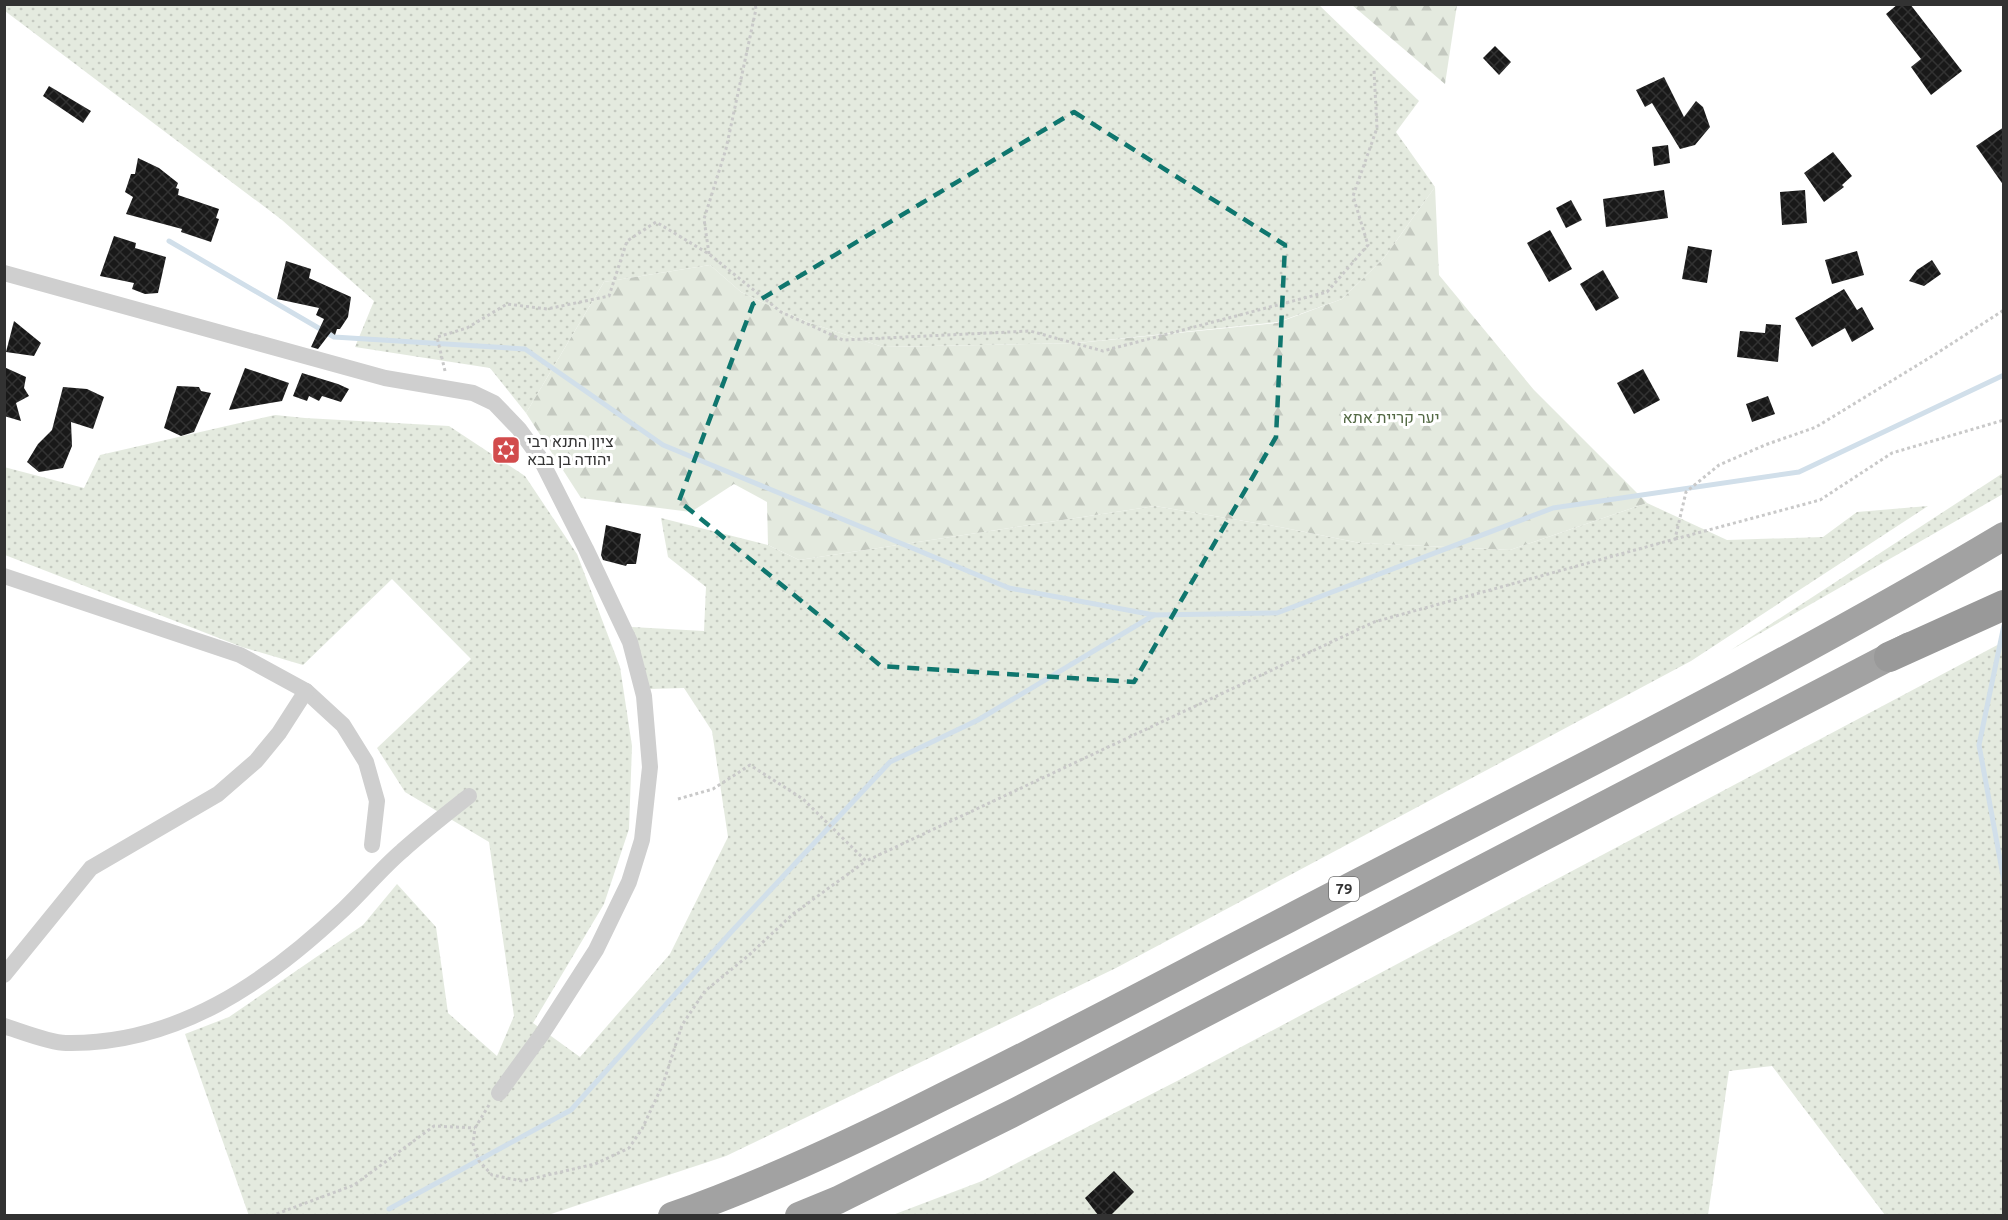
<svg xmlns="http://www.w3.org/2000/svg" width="2008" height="1220" font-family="Ubuntu,Heebo,sans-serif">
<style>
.grass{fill:url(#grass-dots)}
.forest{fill:url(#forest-firs)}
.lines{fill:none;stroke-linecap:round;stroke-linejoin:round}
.stream{stroke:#d1dfea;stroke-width:5}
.building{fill:url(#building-cross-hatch)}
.path{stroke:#c9c9c9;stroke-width:3;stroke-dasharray:3 3;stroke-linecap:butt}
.minor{stroke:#cfcfcf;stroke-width:16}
.trunk{stroke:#a2a2a2;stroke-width:28}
.motorway{stroke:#999;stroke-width:30}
.marked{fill:none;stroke:#0f766e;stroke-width:4.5;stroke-dasharray:12 8;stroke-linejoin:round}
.labels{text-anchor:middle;stroke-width:6;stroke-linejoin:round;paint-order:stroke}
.shield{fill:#fff;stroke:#707070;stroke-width:1.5}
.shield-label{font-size:15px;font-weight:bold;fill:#323232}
.park-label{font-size:16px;fill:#536944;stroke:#fff}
.poi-label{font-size:16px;fill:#323232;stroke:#fff;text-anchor:start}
</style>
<defs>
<pattern id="grass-dots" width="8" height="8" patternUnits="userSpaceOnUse" patternTransform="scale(1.5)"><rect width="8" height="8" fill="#e4eadf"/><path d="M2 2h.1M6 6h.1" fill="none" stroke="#c4c9c0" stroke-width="1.8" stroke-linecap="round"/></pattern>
<pattern id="forest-firs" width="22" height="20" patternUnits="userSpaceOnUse" patternTransform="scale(1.5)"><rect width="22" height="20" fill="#e4eadf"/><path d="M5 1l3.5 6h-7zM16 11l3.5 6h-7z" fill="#c4c9c0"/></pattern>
<pattern id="building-cross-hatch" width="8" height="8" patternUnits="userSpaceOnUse" patternTransform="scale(1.5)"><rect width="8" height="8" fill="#191919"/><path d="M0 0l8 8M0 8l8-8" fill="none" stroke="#323232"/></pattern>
</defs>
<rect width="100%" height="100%" fill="#fff"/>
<!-- grass -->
<g class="grass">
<path d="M4,5H1319L1419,101L1396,132L1435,187L1384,258L1342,299L1278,322L1077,343L883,347L810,323L764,303L741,292L710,265L604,282L526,413L490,368L355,347L374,301L282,220L5,11Z"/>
<path d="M275,415L305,418L449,426L525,476L577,554L620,667L632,746L629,829L604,904L533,1023L580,1057L670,954L728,837L712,731L684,688L649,689L632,627L704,631L706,587L668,557L661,518L768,545L799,560L1155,506L1280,527L1360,543L1510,550L1647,503L1727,540L1823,537L1857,512L1928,506L1691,661L1116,968L726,1156L548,1215L249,1216L185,1034L229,1017L363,925L397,884L436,927L448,1013L497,1056L514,1016L489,842L405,792L377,748L471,659L392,579L303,665L242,647L5,555L4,467L84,488L100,455Z"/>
<path d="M2003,473V494L1731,650Z"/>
<path d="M2003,642V1215H1885L1772,1066L1729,1071L1708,1215L890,1216L982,1181L1179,1080Z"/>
</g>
<!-- forest -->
<g class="forest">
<path d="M1352,5H1457L1445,84Z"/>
<path d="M1435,187L1439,275L1534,390L1647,503L1510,550L1360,543L1280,527L1155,506L799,560L768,545L767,502L734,484L691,512L581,498L526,413L604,282L710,265L741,292L764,303L810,323L883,347L1078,343L1277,323L1342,299L1384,258Z"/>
</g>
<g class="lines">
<!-- stream -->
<g class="stream">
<path d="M169,241L334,337L525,349L663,445L1009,588L1154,615L1277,613L1553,508L1799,472L2004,375"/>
<path d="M2004,625L1979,745L2004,881"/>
<path d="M389,1209L571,1110L733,930L890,762L978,720L1154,615"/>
</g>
</g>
<!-- building -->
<g class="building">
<path d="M1898,4H1910L1962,71L1931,95L1911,67L1921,59L1886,14Z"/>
<path d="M1495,46L1511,62L1499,75L1483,58Z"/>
<path d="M1664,77L1684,117L1696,101L1703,107L1710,127L1695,145L1680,149L1652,103L1645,107L1636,90Z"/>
<path d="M49,86L91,111L83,123L43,96Z"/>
<path d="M2004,127V186L1976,146Z"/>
<path d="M1668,145L1670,163L1654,166L1652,147Z"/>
<path d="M1833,152L1852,176L1842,185L1844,187L1824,202L1804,173Z"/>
<path d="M138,158L159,168L178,183L176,188L179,189L178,195L219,209L216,218L219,219L211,242L181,232L182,229L126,214L133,197L125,192L131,174H135Z"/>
<path d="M1664,190L1668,218L1606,227L1603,199Z"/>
<path d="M1805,190L1807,223L1782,225L1780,192Z"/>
<path d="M1571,200L1582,220L1566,228L1556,208Z"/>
<path d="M1550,230L1572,269L1549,282L1527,243Z"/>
<path d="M114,236L136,243L135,248L166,257L158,293L145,294L132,289L134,283L100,276Z"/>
<path d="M1688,246L1712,250L1707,283L1682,279Z"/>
<path d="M1857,251L1864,275L1832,284L1825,260Z"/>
<path d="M1932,260L1941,274L1924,286L1909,281L1917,270Z"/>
<path d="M286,261L311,269L309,278L351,297L348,317L340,329H337L335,335L331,332L318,349L311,347L324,319L316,315L319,308L277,299Z"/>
<path d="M1603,270L1619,298L1596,311L1580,284Z"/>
<path d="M1844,289L1857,310L1862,307L1874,329L1852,342L1845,328L1812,347L1795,318Z"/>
<path d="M14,321L41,343L34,356L6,352Z"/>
<path d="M1766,324L1781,325L1778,362L1737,357L1740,331L1765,333Z"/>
<path d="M4,367L26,377L24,388L29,396L16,403L21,421L4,416Z"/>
<path d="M245,368L289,383L282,401L229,410Z"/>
<path d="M1643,369L1660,400L1634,414L1617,383Z"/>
<path d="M302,373L338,384L349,389L341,402L322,396L319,401L309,396L307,401L293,396Z"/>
<path d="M177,386L199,387L201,391L211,393L194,432L181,436L164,428Z"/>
<path d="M63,387L87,389L104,397L93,429L71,422L72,446L63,468L39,472L27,462L38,444L52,430Z"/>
<path d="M1768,396L1775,414L1752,422L1746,404Z"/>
<path d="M606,525L641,534L636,564H627L626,566L603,560L601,555Z"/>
<path d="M1114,1171L1134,1192L1111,1215H1098L1085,1198Z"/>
</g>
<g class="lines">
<!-- path -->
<g class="path">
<path d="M709,254L704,219L726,149L756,9L755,4"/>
<path d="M445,371L437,337L467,328L507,304L547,309L609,296L627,241L656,222L709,254L781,312L843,340L1030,331L1103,351L1327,292L1368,245L1353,196L1377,128L1374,70"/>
<path d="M1675,539L1820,500L1892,453L2004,420"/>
<path d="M678,799L713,789L750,765L803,799L866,861L1374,622L1675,539L1686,492L1719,465L1765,445L1816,427L1934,355L2004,310"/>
<path d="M489,1105L475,1128L473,1144L479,1161L492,1175L522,1181L595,1164L629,1148L642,1129L663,1084L682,1025L705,991L749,955L793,914L866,861"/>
<path d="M271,1216L354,1185L434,1126L475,1128"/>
</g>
<!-- minor -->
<g class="minor">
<path d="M4,273L385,378L473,393L494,403L519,429L540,458L586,549L630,642L644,696L650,767L642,840L629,882L596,950L542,1034L499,1093"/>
<path d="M4,576L240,655L306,691L343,725L366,762L377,801L372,845"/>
<path d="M4,975L91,868L218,794L256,761L279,733L306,691"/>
<path d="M4,1026C20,1031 50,1043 66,1043C177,1045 267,982 344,909C364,890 381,869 402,851C423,832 446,814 469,796"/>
</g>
<!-- trunk -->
<g class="trunk">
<path d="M672,1216C764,1184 853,1142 940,1098C1057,1041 1172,979 1288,919C1527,794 1771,675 2004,536"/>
<path d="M799,1216L838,1200L1015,1112L1910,646"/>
</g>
<!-- motorway -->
<path class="motorway" d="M1889,657L2004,605"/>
</g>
<!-- marked area -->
<path class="marked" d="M1074,112L1285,245L1276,437L1134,682L881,666L679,501L753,304Z"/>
<!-- icons -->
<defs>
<g id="synagogue-square" transform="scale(1.5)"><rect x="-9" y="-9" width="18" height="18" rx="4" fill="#d24b4c" stroke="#fff"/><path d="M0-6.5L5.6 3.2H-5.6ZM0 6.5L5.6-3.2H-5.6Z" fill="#fff"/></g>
</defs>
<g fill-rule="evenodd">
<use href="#synagogue-square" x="506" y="450"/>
</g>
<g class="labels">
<!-- shield labels -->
<rect class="shield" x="1329" y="877" width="30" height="24" rx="4.5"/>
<g class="shield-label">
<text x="1344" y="894">79</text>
</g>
<!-- park labels -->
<g class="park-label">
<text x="1391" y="423">יער קריית אתא</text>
</g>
<!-- poi labels -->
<g class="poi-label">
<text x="527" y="447">ציון התנא רבי<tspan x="527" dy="18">יהודה בן בבא</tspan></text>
</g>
</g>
<!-- border -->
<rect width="2008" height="1220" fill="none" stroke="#323232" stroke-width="12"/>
</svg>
